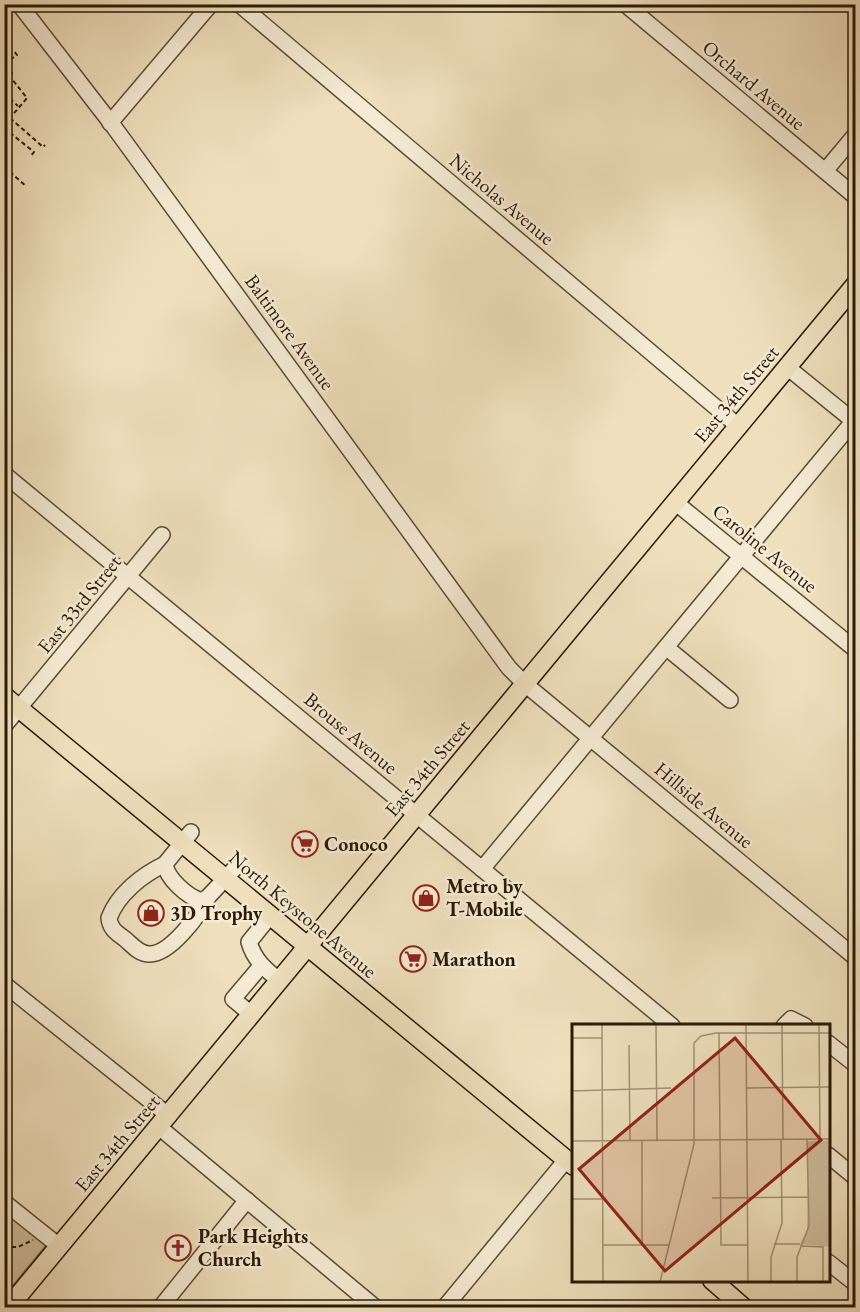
<svg xmlns="http://www.w3.org/2000/svg" width="860" height="1312" font-family="'EB Garamond',serif">
<style>
.green{fill:#cebe9e;stroke:#7c6c52;stroke-width:1.5}
.lines{fill:none;stroke-linecap:round;stroke-linejoin:round}
.minor-casing{stroke:#5b4c34;stroke-width:18}
.major-casing{stroke:#2a1a07;stroke-width:21}
.path{stroke:#2a1a07;stroke-width:2;stroke-dasharray:4.5 3;stroke-linecap:butt}
.minor{stroke:#f5ebd4;stroke-width:15}
.major{stroke:#efe0bd;stroke-width:18}
.labels{text-anchor:middle;stroke-width:5;stroke-linejoin:round;paint-order:stroke}
.street-label{font-size:20px;fill:#2a1a07;stroke:#f5ebd4}
.poi-label{font-size:20px;font-weight:bold;fill:#2a1a07;stroke:#f5ebd4;text-anchor:start}
.inset-road{fill:none;stroke:#a09174;stroke-width:1.5}
.view{fill:#8f2418;fill-opacity:0.15;stroke:#8f2418;stroke-width:3}
.inset-edge{fill:none;stroke:#2a1a07;stroke-width:3}
</style>
<rect width="100%" height="100%" fill="#efe0bd"/>
<filter id="stains"><feTurbulence type="fractalNoise" baseFrequency=".00333" numOctaves="4"/><feColorMatrix values="0 0 0 0 .2 0 0 0 0 .09 0 0 0 0 .02 0 0 0 .5 -.17"/></filter>
<radialGradient id="worn" r=".72"><stop offset=".6" stop-color="#630" stop-opacity="0"/><stop offset="1" stop-color="#630" stop-opacity=".3"/></radialGradient>
<!-- green -->
<path class="green" d="M5,1207L48,1243L5,1295Z"/>
<g class="lines">
<!-- minor casing -->
<g class="minor-casing">
<g id="minor">
<path d="M19,4L114,127L509,668L525,684L856,958"/>
<path d="M239,4L738,426"/>
<path d="M625,4L856,197"/>
<path d="M110,123L211,4"/>
<path d="M825,171L856,134"/>
<path d="M787,367L856,423"/>
<path d="M4,474L672,1026"/>
<path d="M675,502L856,650"/>
<path d="M667,648L730,700"/>
<path d="M4,726L162,535"/>
<path d="M191,832L165,864C167,879 187,896 201,901L208,897L236,867"/>
<path d="M165,864C142,875 118,894 109,918C110,929 117,933 125,939C132,945 139,954 149,954C170,955 200,914 208,897"/>
<path d="M482,869L856,418"/>
<path d="M270,916L249,942C254,960 266,970 280,981"/>
<path d="M4,984L169,1116"/>
<path d="M252,1015L233,999L261,966"/>
<path d="M784,1026L791,1019L805,1026"/>
<path d="M828,1043L856,1065"/>
<path d="M159,1127L376,1308"/>
<path d="M828,1155L856,1178"/>
<path d="M4,1202L59,1246"/>
<path d="M828,1262L856,1284"/>
<path d="M160,1308L247,1200"/>
<path d="M444,1308L566,1160"/>
</g>
</g>
<!-- major casing -->
<g class="major-casing">
<g id="major">
<path d="M4,696L574,1166"/>
<path d="M712,1280L744,1308"/>
<path d="M8,1308L856,284"/>
</g>
</g>
<!-- path -->
<g class="path">
<path d="M4,64L17,55L14,51"/>
<path d="M4,69L27,98L4,125"/>
<path d="M9,75L14,72"/>
<path d="M4,94L18,106"/>
<path d="M10,118L43,147L45,145"/>
<path d="M4,128L34,152L30,157"/>
<path d="M8,139L12,134"/>
<path d="M4,167L26,186"/>
<path d="M4,1247H18L33,1240"/>
</g>
<!-- minor -->
<use href="#minor" class="minor"/>
<!-- major -->
<use href="#major" class="major"/>
</g>
<!-- icons -->
<defs>
<g id="supermarket-ring" transform="scale(1.35)"><circle r="9.5" fill="#f5ebd4" stroke="#8f2418" stroke-width="1.5"/><path d="M-6-5.5h2.5l.6 2H6L4.5 2H-2.5L-4.4-4H-6ZM-1.5 3.2a1.3 1.3 0 1 0 .1 0ZM3 3.2a1.3 1.3 0 1 0 .1 0Z" fill="#8f2418"/></g>
<g id="shop-ring" transform="scale(1.35)"><circle r="9.5" fill="#f5ebd4" stroke="#8f2418" stroke-width="1.5"/><path d="M-5-2.5h2.3a2.7 3.5 0 0 1 5.4 0H5L5.5 6h-11ZM-1.5-2.5h3a1.5 2.3 0 0 0-3 0Z" fill="#8f2418"/></g>
<g id="church-ring" transform="scale(1.35)"><circle r="9.5" fill="#f5ebd4" stroke="#8f2418" stroke-width="1.5"/><path d="M-1.2-6h2.4v3.5h3.3v2.4h-3.3V6h-2.4V-.1h-3.3v-2.4h3.3Z" fill="#8f2418"/></g>
</defs>
<g fill-rule="evenodd">
<use href="#supermarket-ring" x="305" y="844"/>
<use href="#shop-ring" x="426" y="898"/>
<use href="#shop-ring" x="151" y="913"/>
<use href="#supermarket-ring" x="413" y="959"/>
<use href="#church-ring" x="178" y="1248"/>
</g>
<g class="labels">
<!-- street labels -->
<g class="street-label">
<text transform="translate(754 85) rotate(40)" y="7">Orchard Avenue</text>
<text transform="translate(502 199) rotate(40)" y="7">Nicholas Avenue</text>
<text transform="translate(290 332) rotate(54)" y="7">Baltimore Avenue</text>
<text transform="translate(736 394) rotate(-50)" y="7">East 34th Street</text>
<text transform="translate(765 548) rotate(39)" y="7">Caroline Avenue</text>
<text transform="translate(79 604) rotate(-51)" y="7">East 33rd Street</text>
<text transform="translate(351 733) rotate(40)" y="7">Brouse Avenue</text>
<text transform="translate(427 768) rotate(-50)" y="7">East 34th Street</text>
<text transform="translate(704 805) rotate(40)" y="7">Hillside Avenue</text>
<text transform="translate(303 914) rotate(40)" y="7">North Keystone Avenue</text>
<text transform="translate(117 1143) rotate(-50)" y="7">East 34th Street</text>
</g>
<!-- poi labels -->
<g class="poi-label">
<text x="324" y="851">Conoco</text>
<text x="446" y="893">Metro by<tspan x="446" dy="23">T-Mobile</tspan></text>
<text x="170" y="920">3D Trophy</text>
<text x="432" y="966">Marathon</text>
<text x="198" y="1243">Park Heights<tspan x="198" dy="23">Church</tspan></text>
</g>
</g>
<!-- overview -->
<g transform="translate(572 1024)">
<rect width="258" height="258" fill="#efe0bd"/>
<path d="M236,117H258V223L228,220L235,207Z" fill="#cebe9e"/>
<path class="inset-road" d="M30,0L31,258M84,0L85,116M174,0L176,258M210,0L211,115M247,0L248,115M147,9L149,221H175M0,14H30M57,21L58,116M175,64L258,63M31,66L99,64M0,67L31,66M0,117L258,115M140,174L236,173M0,175H31M202,220H228M31,221H97M70,221V117M228,222L251,223V258M88,258L122,120V19L129,12L144,9H258M199,258V233L210,199L209,115M225,258V233L237,202L235,115"/>
<path class="view" d="M163,14L249,116L93,247L7,145Z"/>
<rect width="258" height="258" class="inset-edge"/>
</g>
<!-- margin -->
<rect width="860" height="1312" fill="none" stroke="#efe0bd" stroke-width="24"/>
<rect x="6" y="6" width="848" height="1300" fill="none" stroke="#2a1a07" stroke-width="3"/>
<rect x="12" y="12" width="836" height="1288" fill="none" stroke="#2a1a07" stroke-width="1.5"/>
<rect width="100%" height="100%" filter="url(#stains)"/>
<rect width="100%" height="100%" fill="url(#worn)"/>
</svg>
